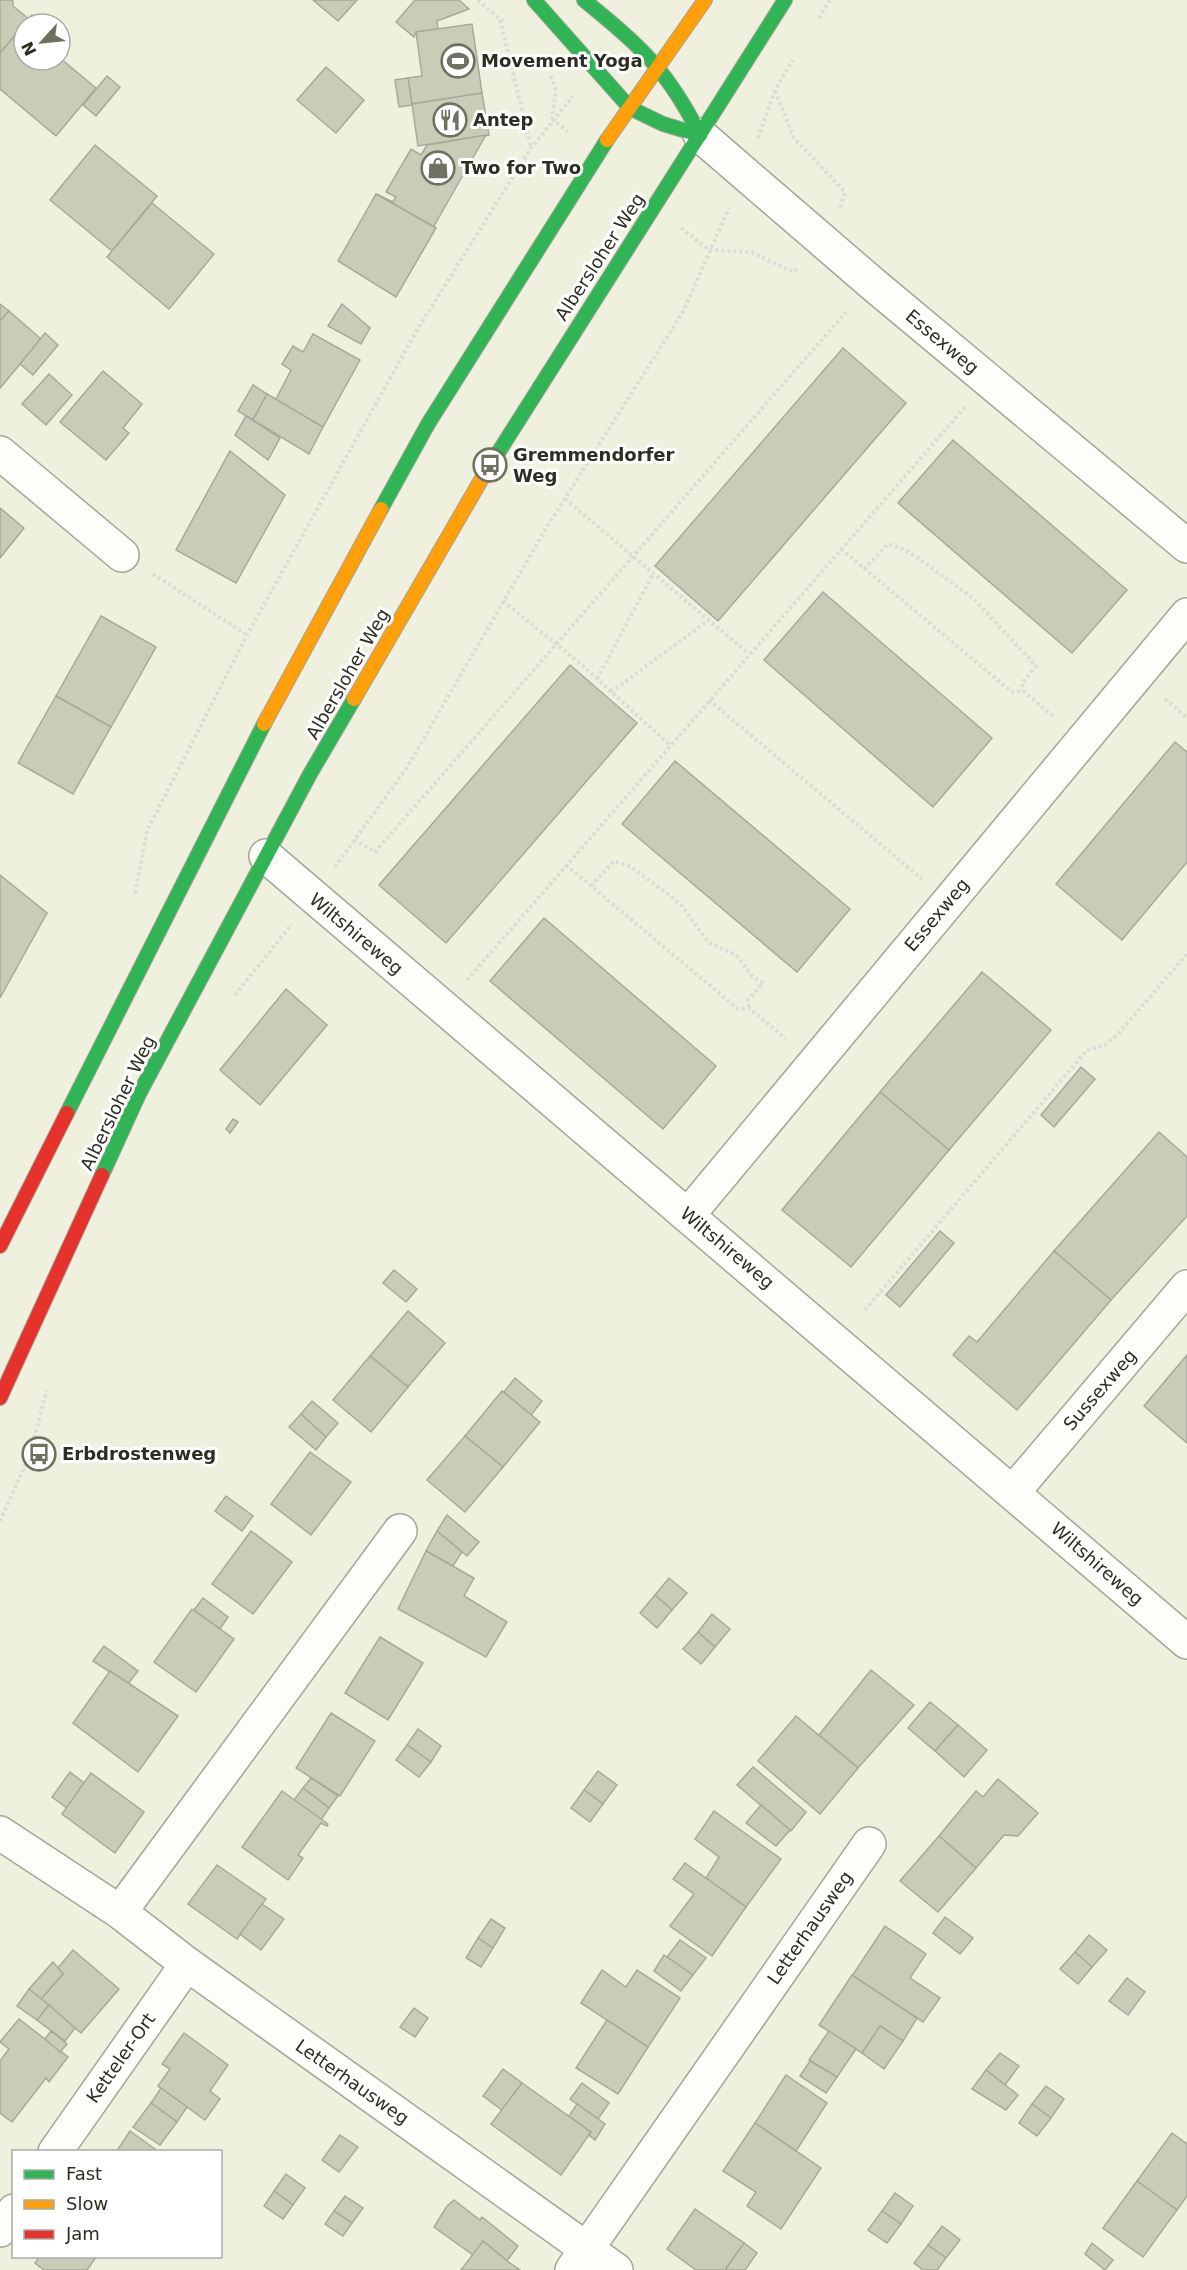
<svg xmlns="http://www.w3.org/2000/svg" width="1187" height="2270" font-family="'DejaVu Sans',sans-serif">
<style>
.building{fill:#cbccb8;stroke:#a9a99b;stroke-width:1.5}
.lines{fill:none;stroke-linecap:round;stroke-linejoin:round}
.street-casing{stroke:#a5a597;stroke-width:36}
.fast-casing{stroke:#a5a597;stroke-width:16}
.slow-casing{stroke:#a5a597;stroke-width:16}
.jam-casing{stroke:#a5a597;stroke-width:16}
.path{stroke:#dcdcd7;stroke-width:4;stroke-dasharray:3 3;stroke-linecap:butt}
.street{stroke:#fdfdfa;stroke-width:33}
.fast{stroke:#30b455;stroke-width:14}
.slow{stroke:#ff9f0a;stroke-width:14}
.jam{stroke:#e5322d;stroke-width:14}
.labels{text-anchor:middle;stroke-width:6;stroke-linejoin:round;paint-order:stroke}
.poi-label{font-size:18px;font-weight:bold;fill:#2d2d20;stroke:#fff;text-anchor:start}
.street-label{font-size:18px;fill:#2d2d20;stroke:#fff}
</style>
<rect width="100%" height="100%" fill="#f0f0de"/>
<!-- building -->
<g class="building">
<path d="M0,0H13V6L29,19L0,53Z"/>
<path d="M313,0H357L338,21Z"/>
<path d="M415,0H459L469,9L437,21L438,29L416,32L414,37L396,22Z"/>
<path d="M32,15L43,24H24Z"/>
<path d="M472,24L482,93L412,104L408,78L422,76L416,32Z"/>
<path d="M24,25V60H60V58L96,88L56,136L0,89V53Z"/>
<path d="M326,67L364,100L336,133L297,100Z"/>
<path d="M107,76L120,87L96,116L83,105Z"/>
<path d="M408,78L412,105L399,107L395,80Z"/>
<path d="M482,93L489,135L418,146L412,104Z"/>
<path d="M486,135L434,226L436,228L376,194L393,202L396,197L386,192L411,149L421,155L427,145Z"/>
<path d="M95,145L157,196L112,251L50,200Z"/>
<path d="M376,194L436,228L396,297L338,261Z"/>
<path d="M152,203L214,254L169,309L107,257Z"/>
<path d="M0,304L9,311L0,321Z"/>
<path d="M342,304L370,328L361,344L328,326Z"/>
<path d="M9,311L41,339L0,388V321Z"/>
<path d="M45,333L58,345L33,375L20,364Z"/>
<path d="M313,334L360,360L323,427L275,401L291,370L282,364L293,346L303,352Z"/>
<path d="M843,348L906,403L718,621L655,566Z"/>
<path d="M103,371L142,404L123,428L129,433L106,460L60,422Z"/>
<path d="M49,374L72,395L46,425L22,404Z"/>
<path d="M253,385L267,394L253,420L238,411Z"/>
<path d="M267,394L323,427L309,454L253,420Z"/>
<path d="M246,416L280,438L268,460L235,435Z"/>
<path d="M953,440L1127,590L1072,653L898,503Z"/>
<path d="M230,451L285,495L236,583L176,550Z"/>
<path d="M0,508L24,528L0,558Z"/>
<path d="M823,592L992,738L933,807L764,660Z"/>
<path d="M101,616L156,647L111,727L56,696Z"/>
<path d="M570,665L637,723L446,943L379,885Z"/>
<path d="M56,696L111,727L73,794L18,763Z"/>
<path d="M1175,742L1187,752V862L1122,940L1056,884Z"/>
<path d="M675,761L850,909L797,972L622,824Z"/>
<path d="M0,875L47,913L0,998Z"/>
<path d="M544,918L716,1066L663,1129L490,981Z"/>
<path d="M982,972L1051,1030L949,1150L880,1092Z"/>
<path d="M286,989L327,1025L260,1105L220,1070Z"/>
<path d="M1081,1067L1095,1079L1054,1127L1041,1115Z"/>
<path d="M880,1092L949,1150L851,1267L782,1210Z"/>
<path d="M233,1119L238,1122L230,1133L226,1129Z"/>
<path d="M1159,1132L1187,1157V1216L1111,1300L1054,1251Z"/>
<path d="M940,1231L954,1243L900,1307L886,1295Z"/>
<path d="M1054,1251L1111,1300L1017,1410L953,1355L969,1336L977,1342Z"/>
<path d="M394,1270L417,1289L406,1302L383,1283Z"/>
<path d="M408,1311L445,1343L408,1387L370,1356Z"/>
<path d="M1187,1355V1443L1144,1406Z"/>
<path d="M370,1356L408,1387L371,1432L333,1400Z"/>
<path d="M515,1378L542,1401L531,1415L504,1392Z"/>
<path d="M502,1391L540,1422L503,1467L465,1436Z"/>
<path d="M312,1401L338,1423L326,1437L301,1414Z"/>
<path d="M301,1414L326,1437L316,1450L289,1427Z"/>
<path d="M465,1436L503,1467L465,1512L427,1480Z"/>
<path d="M310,1452L351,1482L311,1535L271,1504Z"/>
<path d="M226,1496L253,1516L242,1531L215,1511Z"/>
<path d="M447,1515L479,1542L467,1556L437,1531Z"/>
<path d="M251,1531L292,1562L253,1614L212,1584Z"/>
<path d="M437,1531L462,1552L453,1566L426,1551Z"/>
<path d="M426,1551L474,1578L464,1596L507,1622L486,1657L398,1609Z"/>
<path d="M669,1578L687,1593L672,1610L655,1595Z"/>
<path d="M655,1595L672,1610L657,1628L640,1613Z"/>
<path d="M203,1598L228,1617L220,1629L194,1610Z"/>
<path d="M192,1609L234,1639L196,1692L154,1662Z"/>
<path d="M712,1614L730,1629L715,1647L698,1632Z"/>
<path d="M698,1632L715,1647L701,1664L683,1649Z"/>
<path d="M380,1637L423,1663L388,1720L345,1693Z"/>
<path d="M104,1646L138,1671L128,1684L93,1661Z"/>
<path d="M871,1670L914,1705L858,1768L819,1735Z"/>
<path d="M110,1671L178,1716L138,1772L73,1723Z"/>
<path d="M930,1702L958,1725L935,1751L908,1728Z"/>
<path d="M331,1713L375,1741L340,1796L296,1768Z"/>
<path d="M796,1716L858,1768L820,1814L758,1761Z"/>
<path d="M958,1725L987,1750L964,1777L935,1751Z"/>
<path d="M418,1729L441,1746L431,1762L407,1745Z"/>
<path d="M407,1745L431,1762L419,1777L396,1760Z"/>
<path d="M753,1767L806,1812L791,1831L737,1785Z"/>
<path d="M598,1771L617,1785L603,1804L584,1790Z"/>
<path d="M70,1772L84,1783L67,1808L52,1797Z"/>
<path d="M91,1773L144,1812L115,1853L62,1814Z"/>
<path d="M311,1778L338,1796L329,1808L303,1788Z"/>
<path d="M998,1779L1038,1813L1018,1836L1004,1835L976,1868L939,1836L976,1791L983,1797Z"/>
<path d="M303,1788L329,1808L321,1820L294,1800Z"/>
<path d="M584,1790L603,1804L590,1822L571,1808Z"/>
<path d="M282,1791L328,1824L327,1826L321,1823L298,1855L303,1858L288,1880L242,1847Z"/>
<path d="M761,1805L790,1830L776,1846L746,1823Z"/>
<path d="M714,1811L781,1859L746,1907L706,1878L719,1857L695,1839Z"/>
<path d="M939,1836L976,1868L938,1912L900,1881Z"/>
<path d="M685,1863L746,1907L712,1956L670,1926L694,1894L673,1879Z"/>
<path d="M217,1865L266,1899L237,1939L188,1904Z"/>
<path d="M262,1904L284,1919L261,1950L240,1934Z"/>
<path d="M945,1917L973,1938L960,1954L933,1933Z"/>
<path d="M491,1919L505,1928L493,1948L478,1938Z"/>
<path d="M885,1926L926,1954L910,1978L940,1998L923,2022L852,1976Z"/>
<path d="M1089,1935L1107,1950L1092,1967L1075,1952Z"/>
<path d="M478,1938L493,1948L481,1967L466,1958Z"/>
<path d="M680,1940L706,1958L693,1975L667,1957Z"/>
<path d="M73,1950L119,1989L81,2033L41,1999L63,1974L57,1969Z"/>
<path d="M1075,1952L1092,1967L1078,1984L1060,1969Z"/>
<path d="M664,1955L693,1975L681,1991L654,1971Z"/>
<path d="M53,1962L63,1974L41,1999L29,1989Z"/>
<path d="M602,1970L626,1987L637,1970L680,1998L648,2047L581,2003Z"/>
<path d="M852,1975L917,2018L903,2041L880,2026L862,2053L819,2025Z"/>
<path d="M1127,1978L1145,1992L1128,2015L1109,2001Z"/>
<path d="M29,1989L49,2005L37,2020L17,2006Z"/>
<path d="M49,2005L75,2028L65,2041L37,2020Z"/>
<path d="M414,2008L428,2018L415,2037L400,2027Z"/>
<path d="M19,2019L68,2057L49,2082L46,2078L12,2122L0,2113V2061L9,2049L0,2042Z"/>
<path d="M607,2020L648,2047L618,2094L576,2068Z"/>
<path d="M880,2026L903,2041L884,2069L862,2053Z"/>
<path d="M51,2031L67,2044L60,2052L45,2039Z"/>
<path d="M829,2031L856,2049L837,2077L809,2060Z"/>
<path d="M184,2033L228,2065L210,2091L220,2099L205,2120L158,2086L170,2069L162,2064Z"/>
<path d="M1000,2053L1019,2066L1005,2085L986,2070Z"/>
<path d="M810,2061L837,2077L826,2093L800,2076Z"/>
<path d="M503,2069L522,2083L502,2110L483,2096Z"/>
<path d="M986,2070L1018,2095L1006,2110L972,2089Z"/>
<path d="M786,2075L827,2103L796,2151L755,2123Z"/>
<path d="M522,2083L591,2132L561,2175L491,2124Z"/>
<path d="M582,2083L609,2103L598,2119L570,2099Z"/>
<path d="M1046,2086L1064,2099L1051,2118L1032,2104Z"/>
<path d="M161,2088L187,2107L177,2122L151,2103Z"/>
<path d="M151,2103L177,2122L160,2145L133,2127Z"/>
<path d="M577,2104L605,2124L595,2140L589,2135L591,2132L569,2116Z"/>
<path d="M1032,2104L1051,2118L1037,2136L1019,2123Z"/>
<path d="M755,2123L821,2168L781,2229L747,2206L756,2192L723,2171Z"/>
<path d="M130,2131L159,2152H116Z"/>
<path d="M1172,2133L1187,2144V2196L1177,2210L1137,2181Z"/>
<path d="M340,2135L358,2147L339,2172L322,2160Z"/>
<path d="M286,2174L305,2188L293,2205L274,2191Z"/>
<path d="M1137,2181L1177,2210L1143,2257L1103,2228Z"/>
<path d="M274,2191L293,2205L283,2219L264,2206Z"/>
<path d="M895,2193L913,2206L901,2224L882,2211Z"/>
<path d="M345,2196L363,2208L352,2223L334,2211Z"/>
<path d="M454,2200L480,2220L482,2217L518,2246L507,2261L483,2241L473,2255L434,2227L447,2206Z"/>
<path d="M695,2209L744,2243L725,2270H696L667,2249Z"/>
<path d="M334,2211L352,2223L343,2236L325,2224Z"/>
<path d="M882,2211L901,2224L887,2243L868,2230Z"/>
<path d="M942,2226L960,2240L946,2258L928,2245Z"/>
<path d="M483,2241L507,2261L520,2270H461Z"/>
<path d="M744,2243L757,2253L745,2270H725Z"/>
<path d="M1092,2243L1113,2260L1105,2270L1085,2254Z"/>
<path d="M928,2245L946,2258L937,2270H923L914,2263Z"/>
<path d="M40,2256H97L87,2270H44L35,2263Z"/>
</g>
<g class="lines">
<!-- street casing -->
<g class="street-casing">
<g id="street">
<path d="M700,135L874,285L1187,546"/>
<path d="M0,453L122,555"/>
<path d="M266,856L1187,1642"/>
<path d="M688,1215L1187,615"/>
<path d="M1013,1492L1187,1287"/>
<path d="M0,1833L120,1912L187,1964L616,2270"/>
<path d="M120,1912L400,1531"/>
<path d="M55,2152L187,1964"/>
<path d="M0,2230L14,2211"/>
<path d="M572,2270L869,1844"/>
</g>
</g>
<!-- fast casing -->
<g class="fast-casing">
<g id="fast">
<path d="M534,0L630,108L663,124L700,135"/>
<path d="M584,0C640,46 667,69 700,135"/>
<path d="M484,475L785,0"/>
<path d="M381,509L428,424L607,140"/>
<path d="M67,1113L264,724"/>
<path d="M102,1175L139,1094L310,774L354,699"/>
</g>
</g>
<!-- slow casing -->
<g class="slow-casing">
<g id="slow">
<path d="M607,140L705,0"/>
<path d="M354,699L484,475"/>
<path d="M264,724L381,509"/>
</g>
</g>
<!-- jam casing -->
<g class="jam-casing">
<g id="jam">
<path d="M0,1246L67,1113"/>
<path d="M0,1398L102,1175"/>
</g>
</g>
<!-- path -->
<g class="path">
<path d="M478,0L505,24"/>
<path d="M819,18L830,0"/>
<path d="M500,20L531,147"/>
<path d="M551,76L556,91L552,119"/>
<path d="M775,91L794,138L845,192L840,208"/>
<path d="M552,119L568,132"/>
<path d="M758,138L775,90L793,60"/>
<path d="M681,228L709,250L751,252L793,272L798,268"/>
<path d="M565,499L749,654"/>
<path d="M841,549L1012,692L1023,691"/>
<path d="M864,569L888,544L905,550L918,558L974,599L1036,666L1022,683L1023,691"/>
<path d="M153,574L247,635"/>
<path d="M503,601L583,666L670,745"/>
<path d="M597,679L653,574"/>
<path d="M1023,691L1054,717"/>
<path d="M611,692L709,620"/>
<path d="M1165,699L1187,718"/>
<path d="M709,700L922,879"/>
<path d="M354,840L375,852L847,311"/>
<path d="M566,865L738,1009L749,1008L786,1039"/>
<path d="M335,867L406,769L548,525L683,312L729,208"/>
<path d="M591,886L614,861L631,867L668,894L682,906L709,943L736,955L752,976L763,983L748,1000L749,1008"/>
<path d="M135,893L147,831L247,635L417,330L531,148L573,96"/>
<path d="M467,980L966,406"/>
<path d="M235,995L292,924"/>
<path d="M865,1310L1087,1050L1105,1045L1118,1034L1187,954"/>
<path d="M0,1521L29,1457L47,1390"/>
</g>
<!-- street -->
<use href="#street" class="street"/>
<!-- fast -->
<use href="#fast" class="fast"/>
<!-- slow -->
<use href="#slow" class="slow"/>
<!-- jam -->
<use href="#jam" class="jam"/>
</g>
<!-- icons -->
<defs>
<g id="stadium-ring" transform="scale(1.725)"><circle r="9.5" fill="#fff" stroke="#717162" stroke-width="1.5"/><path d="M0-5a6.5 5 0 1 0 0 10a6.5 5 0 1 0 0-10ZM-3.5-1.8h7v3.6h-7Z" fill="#717162"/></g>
<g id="restaurant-ring" transform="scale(1.725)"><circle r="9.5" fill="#fff" stroke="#717162" stroke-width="1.5"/><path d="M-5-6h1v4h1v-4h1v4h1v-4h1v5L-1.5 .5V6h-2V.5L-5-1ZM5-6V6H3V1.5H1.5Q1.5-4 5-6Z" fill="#717162"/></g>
<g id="shop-ring" transform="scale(1.725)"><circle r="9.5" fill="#fff" stroke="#717162" stroke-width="1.5"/><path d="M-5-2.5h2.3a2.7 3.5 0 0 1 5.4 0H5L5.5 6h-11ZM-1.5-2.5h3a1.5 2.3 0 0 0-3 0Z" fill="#717162"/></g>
<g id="bus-ring" transform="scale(1.725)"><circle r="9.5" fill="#fff" stroke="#717162" stroke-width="1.5"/><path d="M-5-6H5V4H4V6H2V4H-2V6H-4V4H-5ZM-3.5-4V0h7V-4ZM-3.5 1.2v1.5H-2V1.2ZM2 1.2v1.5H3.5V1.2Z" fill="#717162"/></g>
</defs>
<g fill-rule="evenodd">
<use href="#stadium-ring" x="458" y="61"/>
<use href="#restaurant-ring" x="450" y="120"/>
<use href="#shop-ring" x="438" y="168"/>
<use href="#bus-ring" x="490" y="465"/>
<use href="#bus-ring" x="39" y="1454"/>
</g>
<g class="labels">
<!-- poi labels -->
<g class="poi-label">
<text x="481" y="67">Movement Yoga</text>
<text x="473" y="126">Antep</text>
<text x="461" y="174">Two for Two</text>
<text x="513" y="461">Gremmendorfer<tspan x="513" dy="21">Weg</tspan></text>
<text x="62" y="1460">Erbdrostenweg</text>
</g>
<!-- street labels -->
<g class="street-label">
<text transform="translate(600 257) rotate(-57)" y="6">Albersloher Weg</text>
<text transform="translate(942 342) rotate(40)" y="6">Essexweg</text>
<text transform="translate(348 674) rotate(-60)" y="6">Albersloher Weg</text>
<text transform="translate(937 915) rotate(-50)" y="6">Essexweg</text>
<text transform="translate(356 934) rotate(40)" y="6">Wiltshireweg</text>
<text transform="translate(118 1103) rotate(-64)" y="6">Albersloher Weg</text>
<text transform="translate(727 1248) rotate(40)" y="6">Wiltshireweg</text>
<text transform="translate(1100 1390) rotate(-49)" y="6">Sussexweg</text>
<text transform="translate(1097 1564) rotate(41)" y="6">Wiltshireweg</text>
<text transform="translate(810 1928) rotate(-55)" y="6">Letterhausweg</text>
<text transform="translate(121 2058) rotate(-55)" y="6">Ketteler-Ort</text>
<text transform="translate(352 2082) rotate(35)" y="6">Letterhausweg</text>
</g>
</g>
<!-- legend -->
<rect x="12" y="2150" width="210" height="108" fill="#ffffff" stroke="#ababa6" stroke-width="1.5"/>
<rect x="24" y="2170" width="30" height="9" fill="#30b455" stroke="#ababa6" stroke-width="1.5"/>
<text x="66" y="2180" font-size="18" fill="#2d2d20">Fast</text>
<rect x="24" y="2200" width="30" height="9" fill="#ff9f0a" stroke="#ababa6" stroke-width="1.5"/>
<text x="66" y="2210" font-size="18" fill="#2d2d20">Slow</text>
<rect x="24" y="2230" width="30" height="9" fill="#e5322d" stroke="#ababa6" stroke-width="1.5"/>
<text x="66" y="2240" font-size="18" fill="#2d2d20">Jam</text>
<!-- north arrow -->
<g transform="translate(42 42) rotate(243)"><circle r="28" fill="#ffffff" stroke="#ababa6" stroke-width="1.5"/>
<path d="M0-4.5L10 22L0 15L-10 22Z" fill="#717162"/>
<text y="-9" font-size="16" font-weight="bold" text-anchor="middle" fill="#2d2d20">N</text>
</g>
</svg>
